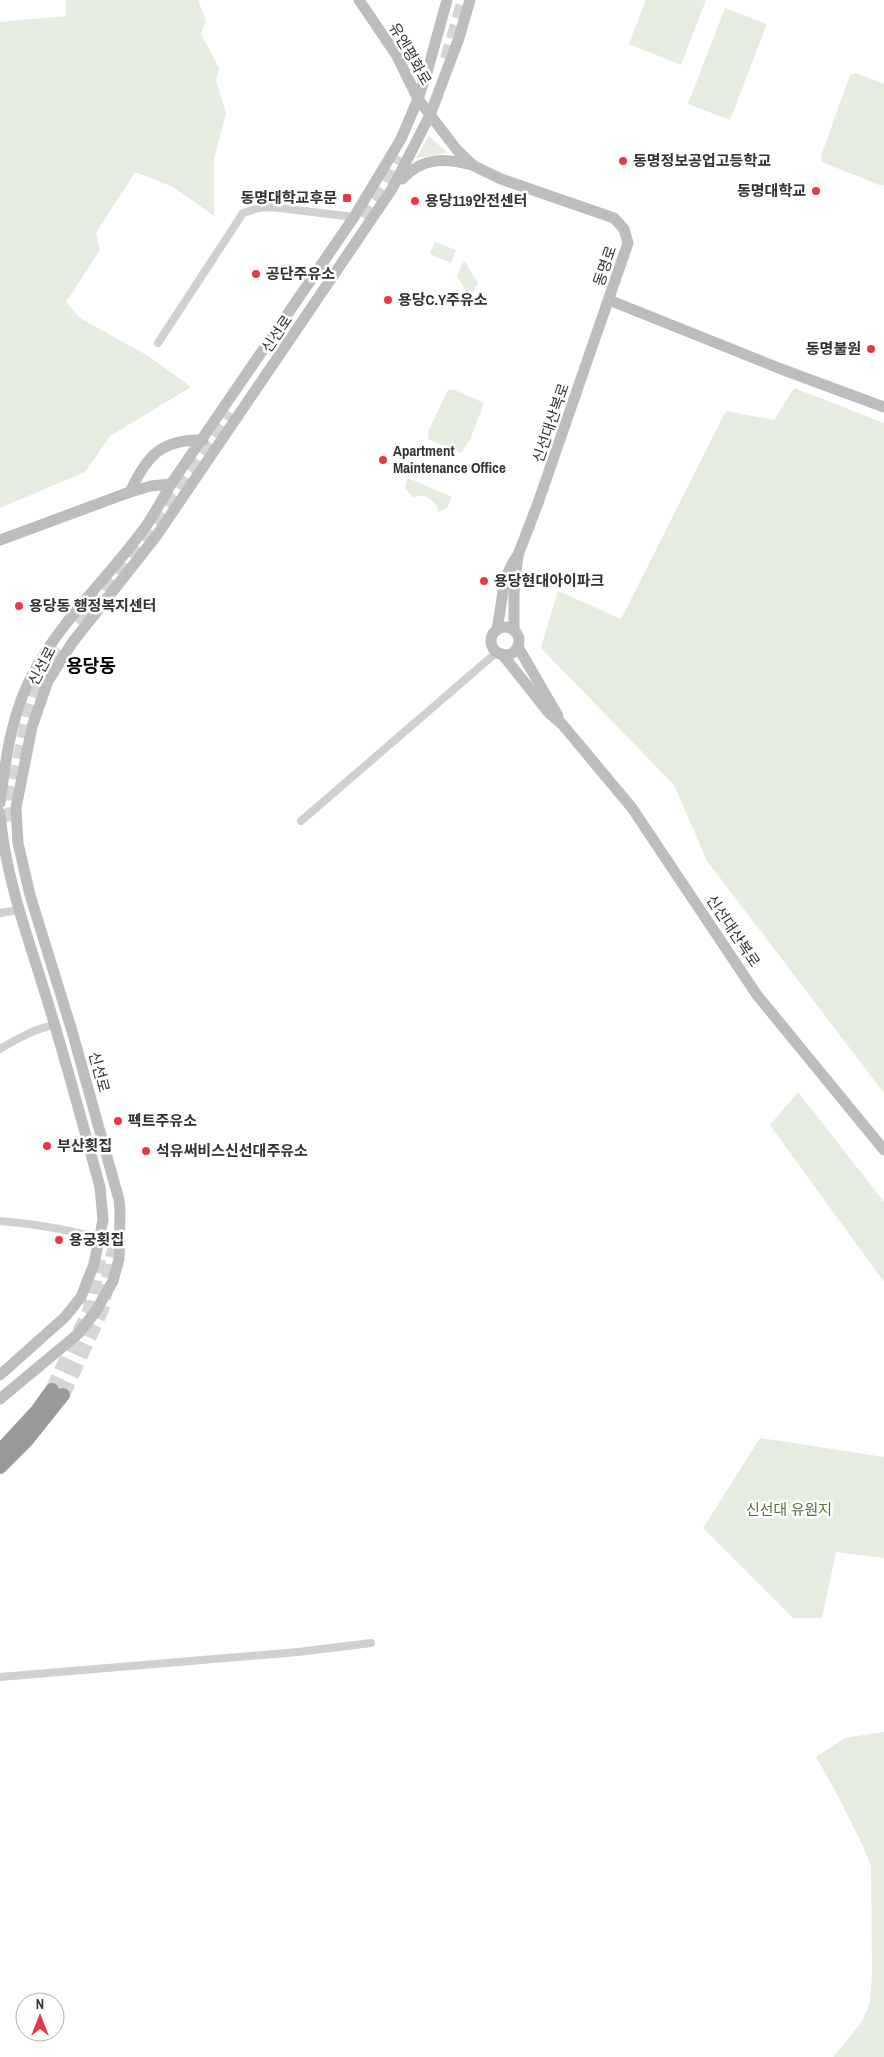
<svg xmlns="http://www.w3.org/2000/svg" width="884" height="2057" font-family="'Archivo Narrow','Noto Sans KR',sans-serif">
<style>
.green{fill:#e6ecdf}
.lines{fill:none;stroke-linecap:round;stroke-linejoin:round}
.highway-tunnel{stroke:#d6d6d6;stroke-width:14;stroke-dasharray:14 7;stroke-linecap:butt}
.street{stroke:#d0d0d0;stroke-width:8}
.secondary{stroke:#bdbdbd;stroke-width:11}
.highway{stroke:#9a9a9a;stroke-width:14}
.poi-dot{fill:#e63946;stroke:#fff;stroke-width:2}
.labels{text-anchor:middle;stroke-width:5;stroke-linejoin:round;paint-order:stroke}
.street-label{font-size:15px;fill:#333;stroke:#fff}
.poi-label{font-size:15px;font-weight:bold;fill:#333;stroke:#fff;text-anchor:start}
.park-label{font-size:15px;fill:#56703f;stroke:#fff}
.quarter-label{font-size:18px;font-weight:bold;fill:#000;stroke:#fff}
</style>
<rect width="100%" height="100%" fill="#fff"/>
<!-- green -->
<g class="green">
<path d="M66,0H198L206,21L201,34L219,68L216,81L226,113L214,158V216L173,187L135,172L96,233L100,250L66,302L80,318L150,357L191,387L110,436L85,472L0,508V22L66,16Z"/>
<path d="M646,0H706L681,65L629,44Z"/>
<path d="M725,8L767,24L730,120L688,104Z"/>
<path d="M856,73L884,84V185L882,186L822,162L821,156L850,75Z"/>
<path d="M429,136L448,153L416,158Z"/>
<path d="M435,242L456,250L451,263L430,254Z"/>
<path d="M463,262H465L478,283L471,295L468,294L457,276Z"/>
<path d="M794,388L884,423V1093L707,861L674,785L541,648L558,591L621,619L726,411L774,420Z"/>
<path d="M448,390H455L484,403L470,440L461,453L428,439L429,430Z"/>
<path d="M408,478L452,497L447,508L437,512L438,508C431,497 425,494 413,497L405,488Z"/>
<path d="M798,1092L884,1202V1282L770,1125Z"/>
<path d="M760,1438L884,1457V1558L836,1552L822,1618H793L703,1528Z"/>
<path d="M884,1732V2057H833L861,2023L870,2003L872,1972L871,1866L863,1846L835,1790L816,1757L845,1738Z"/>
</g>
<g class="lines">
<!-- highway-tunnel -->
<g class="highway-tunnel">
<path d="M447,59L464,0"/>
<path d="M360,216L381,184L397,155"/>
<path d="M80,625L233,414"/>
<path d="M13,821L11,800L27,723L36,692L48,670L62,651"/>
<path d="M52,1390L90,1309L100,1254"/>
<path d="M63,1395L102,1310L115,1244V1233"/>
</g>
<!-- street -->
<g class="street">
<path d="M158,343L243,213L259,208L271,207L354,217"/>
<path d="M301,821L497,652"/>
<path d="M0,913L18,910"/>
<path d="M0,1049C17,1039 34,1029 54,1025"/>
<path d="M0,1221C41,1224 81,1232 120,1244"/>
<path d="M0,1677L298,1652L371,1643"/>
</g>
<!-- secondary -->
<g class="secondary">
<path d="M359,0L397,56L418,99L457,150L474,166L501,179L614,218L624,229L628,243L538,503L518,555L512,564L505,579L497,630"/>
<path d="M402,179C423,157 445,158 472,165"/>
<path d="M609,300L781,369L884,407"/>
<path d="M130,492C147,455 162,439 203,440"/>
<path d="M0,540L130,492L151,486L171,484"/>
<circle cx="505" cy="641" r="14"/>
<path d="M514,630V593L518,555"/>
<path d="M518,647L558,716"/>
<path d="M502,654L549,713L562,724L632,808L757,995L884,1150"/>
<path d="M0,803C6,756 12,709 36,668C65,616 111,575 146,526C155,513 163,498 171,484L354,217L401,139L418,99L428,69L447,0"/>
<path d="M0,813C5,876 27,934 45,993C65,1057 82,1122 100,1187L103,1220L94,1264L81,1297L65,1317L0,1375"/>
<path d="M0,1399L78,1334L96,1311L113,1281L119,1259L120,1211L119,1200L72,1031L30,895L18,843L16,808L32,727L48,681L72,643L157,535L392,189L430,115L459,38L470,0"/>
</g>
<!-- highway -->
<g class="highway">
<path d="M0,1451L37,1411L52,1390"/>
<path d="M0,1467L27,1440L63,1395"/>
</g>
</g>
<!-- markers -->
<g class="poi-dot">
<circle cx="623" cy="161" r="5"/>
<circle cx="816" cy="191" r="5"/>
<rect x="342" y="193" width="10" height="10" rx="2.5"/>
<circle cx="415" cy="201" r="5"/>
<circle cx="256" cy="274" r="5"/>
<circle cx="388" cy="300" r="5"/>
<circle cx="871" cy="349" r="5"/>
<circle cx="383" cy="460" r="5"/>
<circle cx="484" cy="581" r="5"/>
<circle cx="19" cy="606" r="5"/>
<circle cx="118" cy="1121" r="5"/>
<circle cx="47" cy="1146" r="5"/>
<circle cx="146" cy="1151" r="5"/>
<circle cx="59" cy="1240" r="5"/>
</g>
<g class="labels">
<!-- street labels -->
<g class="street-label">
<text transform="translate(410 54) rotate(60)" y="5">유엔평화로</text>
<text transform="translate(605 266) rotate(-71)" y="5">동명로</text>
<text transform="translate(277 334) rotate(-56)" y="5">신선로</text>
<text transform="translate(551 423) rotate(-71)" y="5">신선대산복로</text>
<text transform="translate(42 666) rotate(-62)" y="5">신선로</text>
<text transform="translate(733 931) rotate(56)" y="5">신선대산복로</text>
<text transform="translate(99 1072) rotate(75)" y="5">신선로</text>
</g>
<!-- poi labels -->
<g class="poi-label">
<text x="633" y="166">동명정보공업고등학교</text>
<text x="806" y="196" text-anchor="end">동명대학교</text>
<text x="337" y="203" text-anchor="end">동명대학교후문</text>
<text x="425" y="206">용당119안전센터</text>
<text x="266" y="279">공단주유소</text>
<text x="398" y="305">용당C.Y주유소</text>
<text x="861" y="354" text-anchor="end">동명불원</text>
<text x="393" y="456">Apartment<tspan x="393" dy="17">Maintenance Office</tspan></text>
<text x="494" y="586">용당현대아이파크</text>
<text x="29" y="611">용당동 행정복지센터</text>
<text x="128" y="1126">펙트주유소</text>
<text x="57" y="1151">부산횟집</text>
<text x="156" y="1156">석유써비스신선대주유소</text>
<text x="69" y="1245">용궁횟집</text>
</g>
<!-- park labels -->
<g class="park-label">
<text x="789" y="1515">신선대 유원지</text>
</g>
<!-- quarter labels -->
<g class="quarter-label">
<text x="91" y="672">용당동</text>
</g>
</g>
<!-- north arrow -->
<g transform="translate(40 2017)"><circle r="24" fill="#ffffff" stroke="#adadad"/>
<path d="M0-4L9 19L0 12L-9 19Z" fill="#e63946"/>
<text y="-8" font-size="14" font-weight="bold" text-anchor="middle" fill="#333333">N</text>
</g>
</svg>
